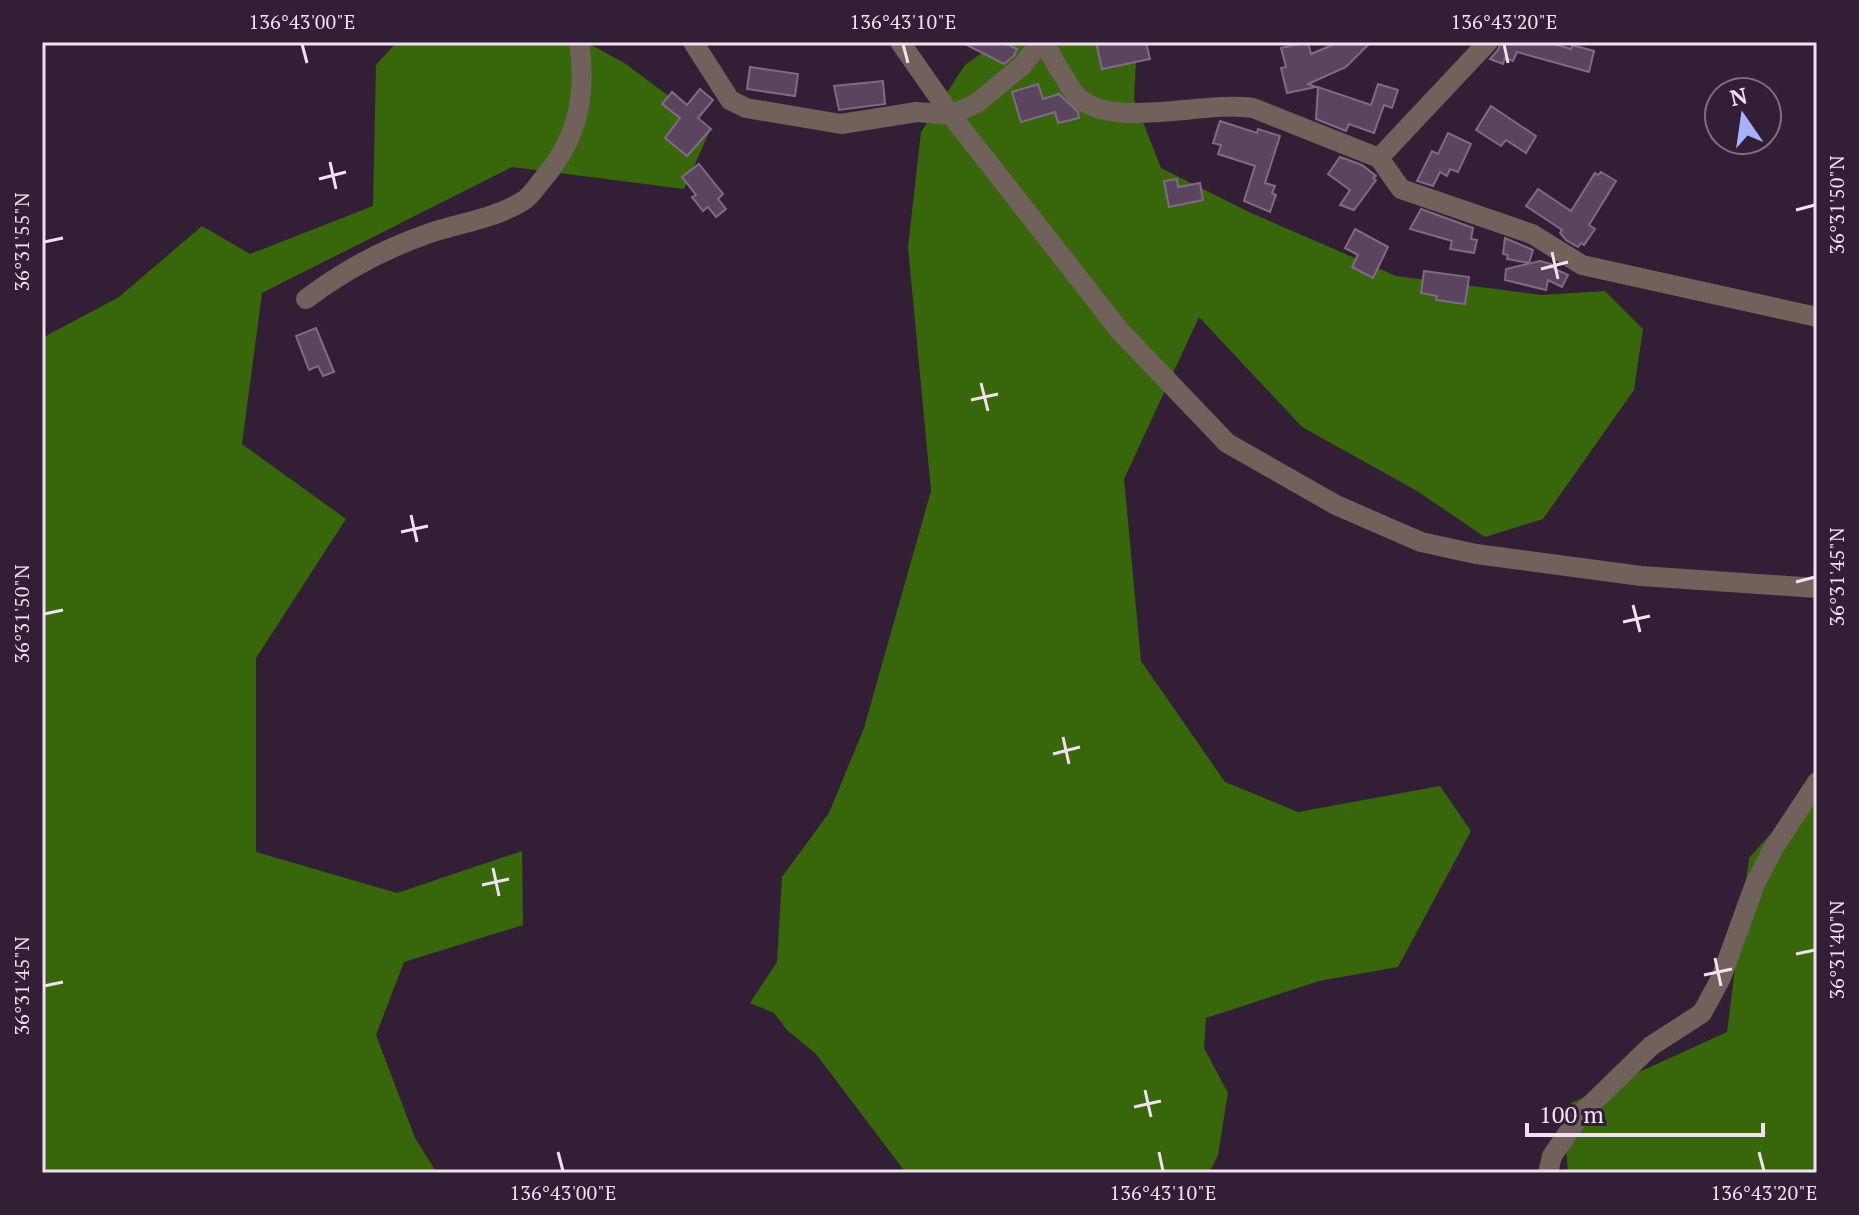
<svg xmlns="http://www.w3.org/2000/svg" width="1859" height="1215" font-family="'PT Serif',serif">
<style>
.forest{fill:#38660b}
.building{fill:#5b455e;stroke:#816a84;stroke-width:2}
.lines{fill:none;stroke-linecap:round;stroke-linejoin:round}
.minor{stroke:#70615b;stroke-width:20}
.ticks{fill:none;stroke:#efe1f0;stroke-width:3}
.neatline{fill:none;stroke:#efe1f0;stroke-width:3}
.ticks-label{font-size:20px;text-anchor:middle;fill:#efe1f0}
</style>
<rect width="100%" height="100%" fill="#321f35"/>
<!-- forest -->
<g class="forest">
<path d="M397,42H586L626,64L711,128L684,189L512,167L262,293L242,444L346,519L256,658V852L397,893L522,851L523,925L404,962L376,1035L415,1138L437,1173H42V338L119,297L202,226L250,254L373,206L376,65Z"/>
<path d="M997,42H1137L1134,99L1161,168L1249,212L1396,276L1542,295L1605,291L1643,329L1634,390L1543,519L1485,537L1417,491L1302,427L1199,317L1124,479L1141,661L1225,782L1298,812L1440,786L1471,831L1398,967L1319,981L1206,1018L1204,1048L1228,1093L1218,1155L1209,1173H906L816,1054L787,1030L774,1013L750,1003L777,962L782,877L829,813L864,728L931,491L908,247L921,132L965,65Z"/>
<path d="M1817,782V1173H1568L1566,1149L1571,1103L1727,1032L1749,858Z"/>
</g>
<!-- building -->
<g class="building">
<path d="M961,42H1002L1017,49L1014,56L1004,64Z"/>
<path d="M1096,42H1146L1150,59L1102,69Z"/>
<path d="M1308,42L1311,54L1339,42H1371L1346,67L1308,84L1316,87L1287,93L1281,68L1286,67L1281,48Z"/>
<path d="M1501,42H1547L1571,49L1572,45L1594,51L1589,72L1517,52L1513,61L1505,58L1503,64L1490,59L1498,50Z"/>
<path d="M750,67L798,74L795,96L747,89Z"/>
<path d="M883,81L885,104L839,110L834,86Z"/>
<path d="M1038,84L1043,99L1059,94L1078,112L1079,118L1058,123L1055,112L1021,122L1012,92Z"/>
<path d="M1378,84L1398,90L1392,108L1384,105L1374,133L1349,124L1346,131L1316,119L1318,87L1371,105Z"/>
<path d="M700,89L713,100L698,118L711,129L687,156L665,138L680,118L662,104L672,92L687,105Z"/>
<path d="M1491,106L1536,136L1526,153L1506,140L1501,146L1476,130Z"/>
<path d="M1220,121L1257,133L1258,129L1280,136L1265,183L1275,186L1272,193L1276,195L1270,212L1244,201L1255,166L1218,154L1221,145L1213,143Z"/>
<path d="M1448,133L1471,144L1458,172L1450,169L1447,176L1440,172L1433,186L1417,181L1432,151L1438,154Z"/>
<path d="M1340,157L1362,165L1376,176L1373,178L1376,180L1354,210L1340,205L1350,190L1328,174Z"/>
<path d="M699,164L723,194L718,199L726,209L716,217L708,207L703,211L692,197L696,195L682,177Z"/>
<path d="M1601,172L1616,181L1589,225L1595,229L1584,245L1581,243L1578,247L1566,240L1560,233L1562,230L1526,206L1538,189L1571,211L1595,173L1598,175Z"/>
<path d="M1177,179L1178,187L1200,183L1203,200L1169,207L1164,181Z"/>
<path d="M1421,209L1473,228L1471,239L1477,240L1474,253L1450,249L1452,241L1410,229Z"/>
<path d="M1355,229L1388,247L1373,278L1352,267L1358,255L1345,248Z"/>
<path d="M1505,238L1533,250L1529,263L1507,259L1508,255L1503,254Z"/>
<path d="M1540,261L1551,264V267L1568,275L1562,287L1548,280L1546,290L1505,280L1506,269Z"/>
<path d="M1424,271L1469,277L1465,304L1436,300L1437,296L1421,293Z"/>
<path d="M316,328L334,372L323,376L318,366L309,370L296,336Z"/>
</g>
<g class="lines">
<!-- minor -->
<g class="minor">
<path d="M693,42L730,100L746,108L841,124L917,112L951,115L977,103L1023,65L1040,42"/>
<path d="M900,42L951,115L1120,331L1227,443L1336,505L1421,542L1476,554L1641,576L1817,588"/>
<path d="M1045,42C1049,54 1056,64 1063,75C1067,81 1071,90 1077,96C1111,131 1204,100 1253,108L1379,158L1401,189L1532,234L1582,265L1817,317"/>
<path d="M1379,158L1488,42"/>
<path d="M306,299C343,271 386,248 430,233C460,223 496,218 523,201C531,196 537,186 543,179C578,138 587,95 579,42"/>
<path d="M1548,1173L1552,1156L1581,1114L1651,1046L1702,1013L1721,978L1755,884L1773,849L1817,782"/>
</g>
</g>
<!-- ticks -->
<path class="ticks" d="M302,44L307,63M903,44L908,63M1504,44L1508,63M330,162L336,189M319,179L346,172M1796,210L1815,205M44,242L63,238M1552,252L1558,279M1541,269L1568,262M981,383L988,411M971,400L998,394M411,515L417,542M401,532L428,526M1796,582L1815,577M1633,605L1640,632M44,614L63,610M1623,622L1650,616M1063,737L1069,764M1053,754L1080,747M493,868L499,896M482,885L509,879M1796,954L1815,950M1715,958L1721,986M1704,975L1732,969M44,986L63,982M1145,1090L1151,1117M1134,1107L1161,1101M558,1152L563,1171M1159,1152L1163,1171M1759,1152L1764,1171"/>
<!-- border -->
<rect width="1859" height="1215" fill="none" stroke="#321f35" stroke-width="88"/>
<!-- north arrow -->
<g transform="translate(1743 116) rotate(347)"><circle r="38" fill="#321f35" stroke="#7e6d80" stroke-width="2"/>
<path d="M0-6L14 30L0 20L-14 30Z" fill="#a9b0fc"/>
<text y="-12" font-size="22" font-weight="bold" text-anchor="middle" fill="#efe1f0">N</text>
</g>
<!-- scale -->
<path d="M1527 1123v12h236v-12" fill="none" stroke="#efe1f0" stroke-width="4"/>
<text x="1539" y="1123" font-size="24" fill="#efe1f0" stroke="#321f35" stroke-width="6" paint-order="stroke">100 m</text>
<rect x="44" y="44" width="1771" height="1127" class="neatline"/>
<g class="ticks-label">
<text x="302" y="29">136°43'00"E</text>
<text x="903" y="29">136°43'10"E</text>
<text x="1504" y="29">136°43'20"E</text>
<text transform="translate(1837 205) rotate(-90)" y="7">36°31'50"N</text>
<text transform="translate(22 242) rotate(-90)" y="7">36°31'55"N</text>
<text transform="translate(1837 577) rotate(-90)" y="7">36°31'45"N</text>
<text transform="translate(22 614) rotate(-90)" y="7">36°31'50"N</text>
<text transform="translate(1837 950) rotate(-90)" y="7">36°31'40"N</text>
<text transform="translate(22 986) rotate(-90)" y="7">36°31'45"N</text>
<text x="563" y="1200">136°43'00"E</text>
<text x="1163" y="1200">136°43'10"E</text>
<text x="1764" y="1200">136°43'20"E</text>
</g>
</svg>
